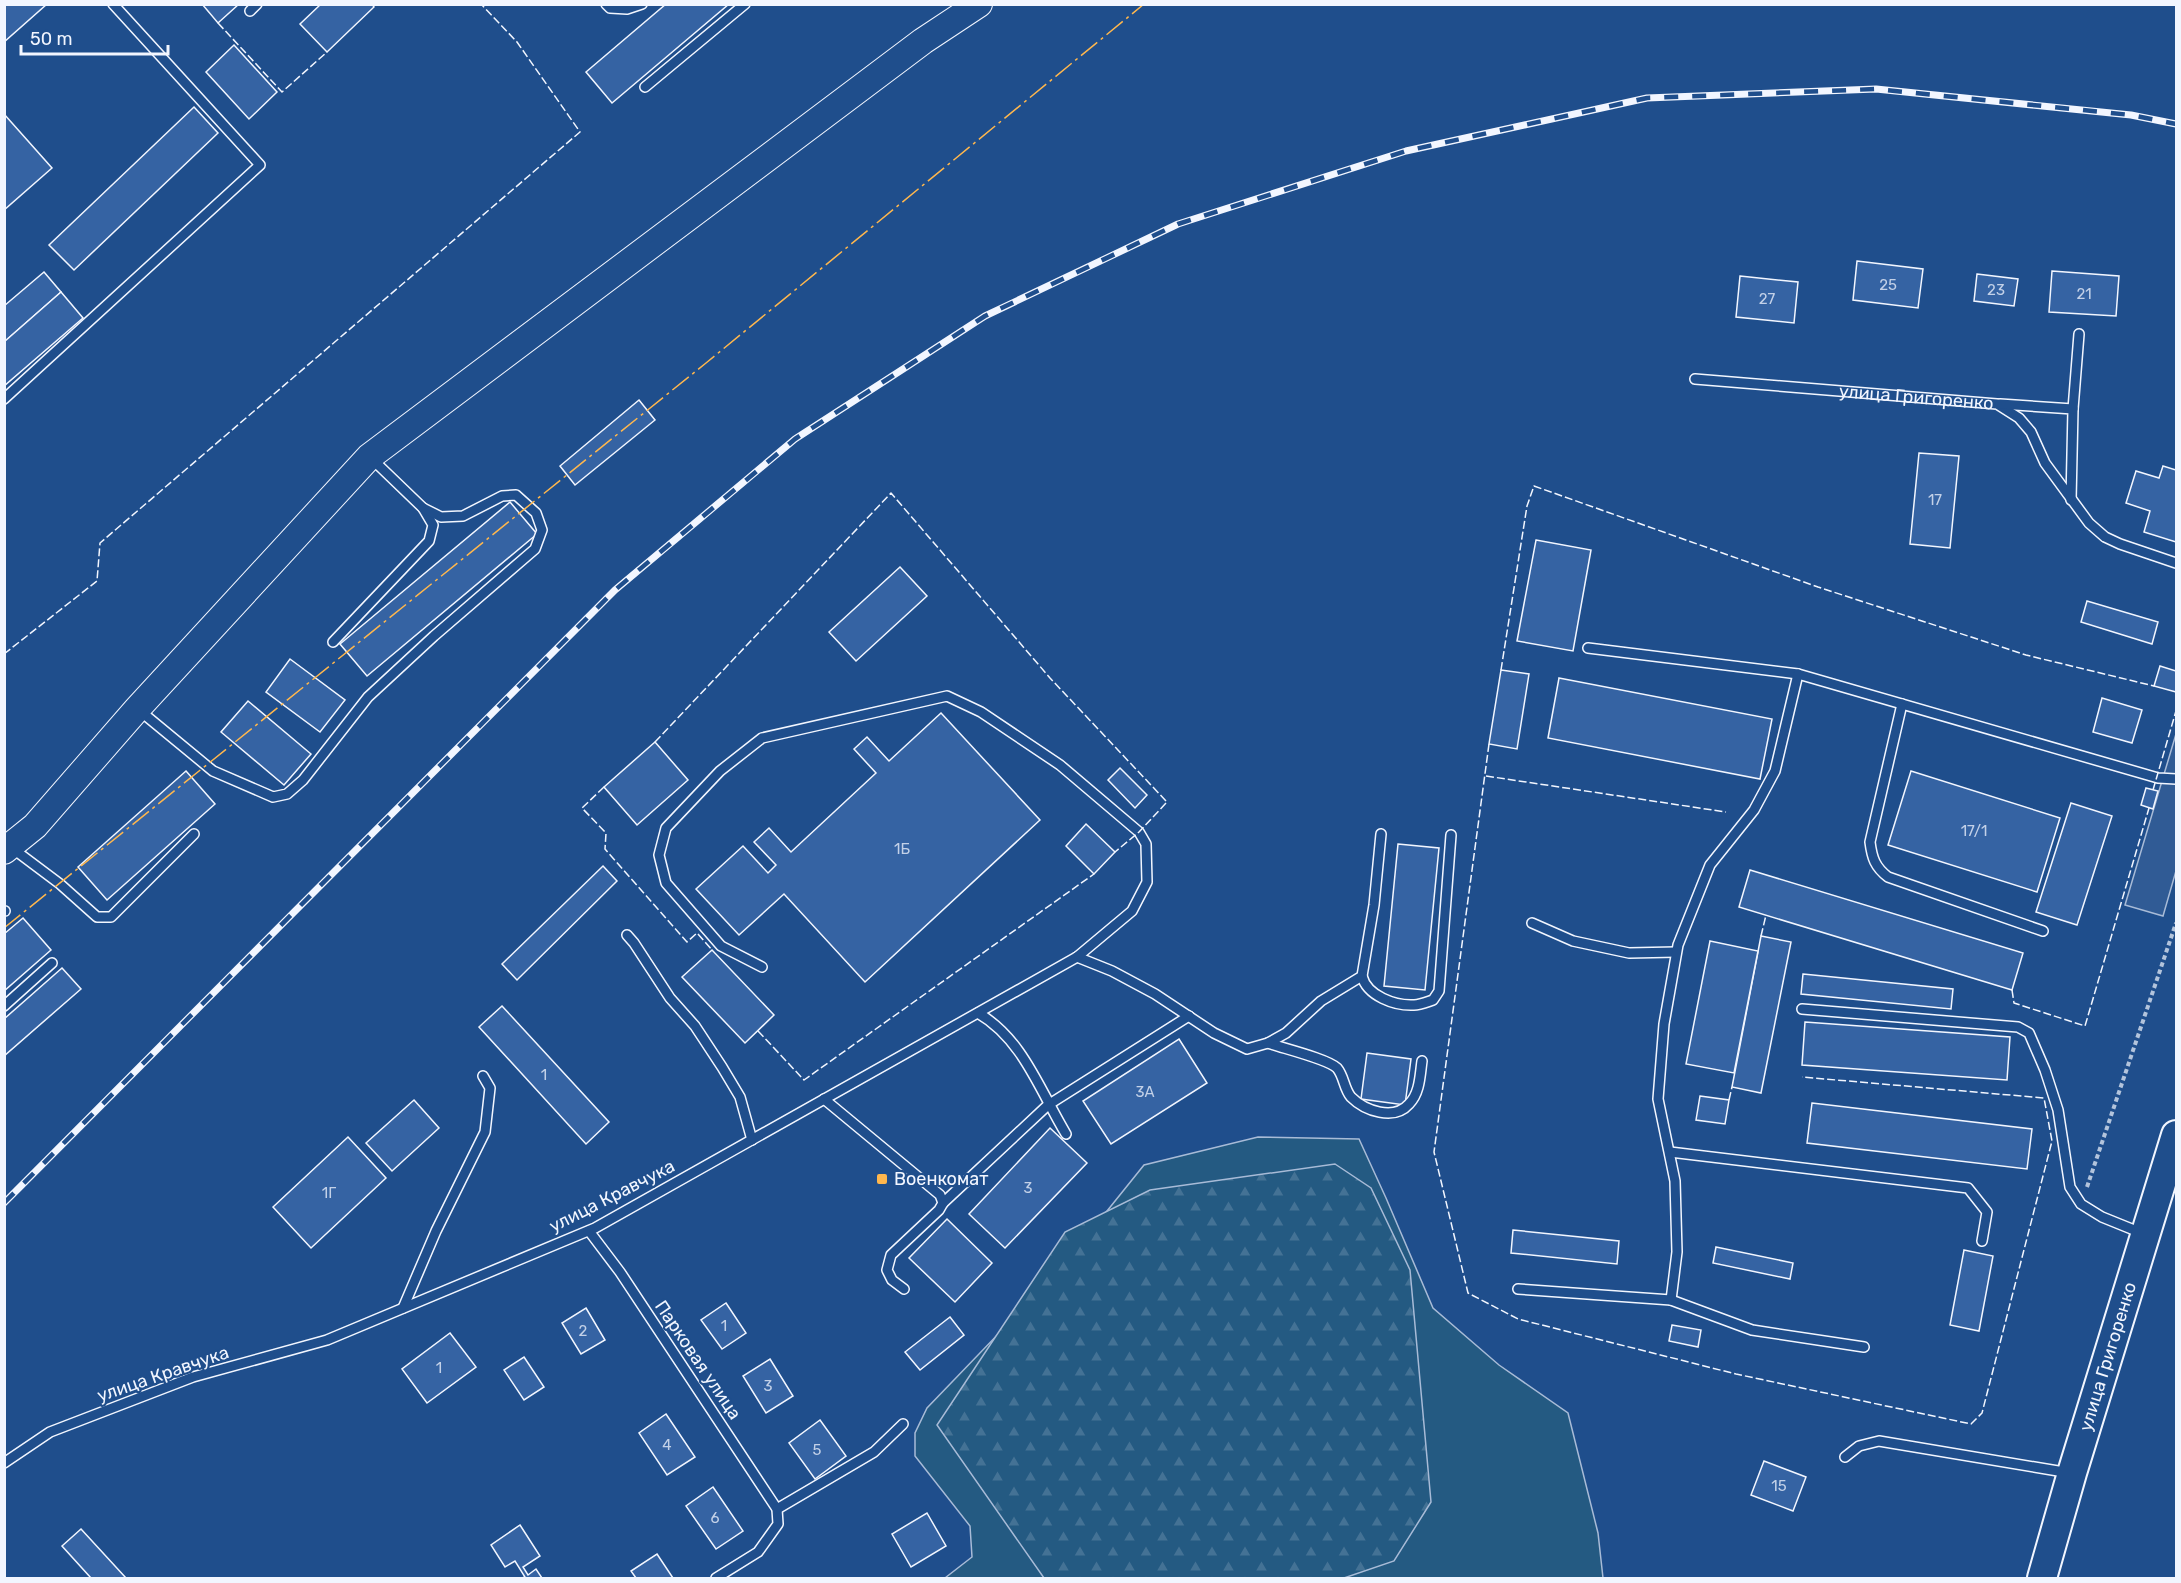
<svg xmlns="http://www.w3.org/2000/svg" width="2181" height="1583" font-family="Rubik,sans-serif">
<style>
.green{fill:#245a82;stroke:#a8bbd7;stroke-width:1.5}
.forest{fill:url(#forest-firs);stroke:#a8bbd7;stroke-width:1.5}
.parking{fill:#305b95;stroke:#a8bbd7;stroke-width:1.5}
.building{fill:#3563a3;stroke:#f2f6ff;stroke-width:1.5}
.lines{fill:none;stroke-linecap:round;stroke-linejoin:round}
.service-casing{stroke:#f2f6ff;stroke-width:12}
.secondary-casing{stroke:#f2f6ff;stroke-width:28}
.primary-casing{stroke:#f2f6ff;stroke-width:32}
.path{stroke:#b3c4dc;stroke-width:4;stroke-dasharray:4.5 3;stroke-linecap:butt}
.service{stroke:#1f4e8c;stroke-width:9}
.secondary{stroke:#1f4e8c;stroke-width:26}
.primary{stroke:#1f4e8c;stroke-width:28}
.rail-casing{stroke:#f2f6ff;stroke-width:7}
.rail{stroke:#1f4e8c;stroke-width:4.5;stroke-dasharray:14;stroke-linecap:butt}
.fence{stroke:#f2f6ff;stroke-width:1.5;stroke-dasharray:8 3;stroke-linecap:butt}
.power{stroke:#ffb74d;stroke-width:1.5;stroke-dasharray:21 4.5 3 4.5;stroke-linecap:butt}
.poi-dot{fill:#ffb74d;stroke:#1f4e8c;stroke-width:2}
.labels{text-anchor:middle;stroke-width:4.5;stroke-linejoin:round;paint-order:stroke}
.number-label{font-size:15px;fill:#c3d1e8}
.street-label{font-size:18px;fill:#f2f6ff;stroke:#1f4e8c}
.poi-label{font-size:18px;fill:#f2f6ff;stroke:#1f4e8c;text-anchor:start}
</style>
<defs>
<pattern id="forest-firs" width="22" height="20" patternUnits="userSpaceOnUse" patternTransform="scale(1.5)"><rect width="22" height="20" fill="#245a82"/><path d="M5 1l3.5 6h-7zM16 11l3.5 6h-7z" fill="#447295"/></pattern>
</defs>
<rect width="100%" height="100%" fill="#1f4e8c"/>
<!-- green -->
<path class="green" d="M1258,1137L1359,1139L1386,1198L1433,1308L1499,1365L1568,1413L1598,1533L1603,1578H945L972,1557L970,1526L915,1456V1433L927,1408L1058,1272L1144,1165Z"/>
<!-- forest -->
<path class="forest" d="M1335,1164L1371,1188L1410,1270L1431,1502L1394,1561L1344,1578H1044L937,1425L1065,1232L1150,1190Z"/>
<!-- parking -->
<path class="parking" d="M2176,734V871L2163,916L2125,905Z"/>
<!-- building -->
<g class="building">
<path d="M4,4H47L4,42Z"/>
<path d="M202,4H239L218,23Z"/>
<path d="M321,4H372L374,7L327,52L300,24Z"/>
<path d="M666,4H729L612,103L586,72Z"/>
<path d="M234,45L277,92L249,119L206,72Z"/>
<path d="M194,107L218,133L74,270L49,245Z"/>
<path d="M4,114L52,168L4,210Z"/>
<path d="M1857,261L1923,269L1918,308L1853,300Z"/>
<path d="M2052,271L2119,276L2116,316L2049,312Z"/>
<path d="M44,272L61,292L4,342V306Z"/>
<path d="M1977,274L2018,279L2014,306L1974,301Z"/>
<path d="M1740,276L1798,282L1794,323L1736,317Z"/>
<path d="M61,292L83,318L4,386V342Z"/>
<path d="M639,400L655,420L575,485L560,466Z"/>
<path d="M1919,453L1959,456L1950,548L1910,544Z"/>
<path d="M2163,466L2176,470V542L2144,532L2150,511L2126,503L2136,471L2159,478Z"/>
<path d="M510,502L537,534L367,676L340,644Z"/>
<path d="M1536,540L1591,550L1573,651L1517,641Z"/>
<path d="M900,567L927,596L856,661L829,632Z"/>
<path d="M2087,601L2158,622L2152,644L2081,622Z"/>
<path d="M290,659L345,700L320,732L266,692Z"/>
<path d="M2160,666L2176,671V692L2154,686Z"/>
<path d="M1501,670L1529,674L1517,749L1489,744Z"/>
<path d="M1559,678L1772,719L1760,779L1548,738Z"/>
<path d="M2102,698L2142,710L2132,743L2093,732Z"/>
<path d="M248,701L311,754L284,785L221,732Z"/>
<path d="M941,713L1040,820L865,982L784,894L739,935L696,889L743,846L768,873L776,865L754,842L769,828L791,852L876,773L854,749L867,737L889,761Z"/>
<path d="M655,742L688,780L637,825L604,787Z"/>
<path d="M1120,768L1147,795L1135,808L1108,780Z"/>
<path d="M186,771L215,804L107,900L78,867Z"/>
<path d="M1911,771L2060,818L2037,892L1888,845Z"/>
<path d="M2146,788L2158,791L2153,809L2141,805Z"/>
<path d="M2071,803L2112,816L2077,925L2036,912Z"/>
<path d="M1086,824L1115,852L1094,874L1066,846Z"/>
<path d="M1398,844L1439,848L1425,990L1384,986Z"/>
<path d="M603,866L617,881L517,980L502,964Z"/>
<path d="M1750,870L2023,953L2012,990L1739,907Z"/>
<path d="M23,918L51,950L4,991V934Z"/>
<path d="M1761,936L1791,942L1761,1093L1732,1087Z"/>
<path d="M1710,941L1758,951L1734,1073L1686,1064Z"/>
<path d="M712,950L774,1015L745,1043L682,977Z"/>
<path d="M62,968L81,989L4,1056V1019Z"/>
<path d="M1803,974L1953,989L1951,1009L1801,994Z"/>
<path d="M502,1006L609,1122L586,1144L479,1027Z"/>
<path d="M1805,1022L2010,1037L2007,1080L1802,1065Z"/>
<path d="M1179,1039L1207,1083L1111,1144L1083,1101Z"/>
<path d="M1367,1053L1411,1059L1405,1105L1361,1099Z"/>
<path d="M1700,1096L1729,1100L1725,1124L1696,1120Z"/>
<path d="M414,1100L439,1128L392,1171L366,1143Z"/>
<path d="M1812,1103L2032,1129L2027,1169L1807,1143Z"/>
<path d="M1050,1128L1087,1163L1005,1248L969,1214Z"/>
<path d="M348,1137L386,1178L311,1248L273,1207Z"/>
<path d="M947,1219L992,1263L955,1302L909,1258Z"/>
<path d="M1513,1230L1619,1241L1617,1264L1511,1253Z"/>
<path d="M1716,1247L1793,1263L1790,1279L1713,1263Z"/>
<path d="M1964,1250L1993,1256L1979,1331L1950,1325Z"/>
<path d="M726,1303L746,1333L722,1349L701,1320Z"/>
<path d="M586,1308L605,1340L581,1354L562,1323Z"/>
<path d="M950,1317L964,1335L920,1370L905,1352Z"/>
<path d="M1672,1325L1701,1330L1698,1347L1669,1341Z"/>
<path d="M450,1333L476,1367L427,1403L402,1369Z"/>
<path d="M524,1357L544,1387L524,1400L504,1370Z"/>
<path d="M770,1359L793,1396L766,1413L743,1376Z"/>
<path d="M666,1414L695,1457L667,1475L639,1433Z"/>
<path d="M820,1420L846,1456L815,1479L789,1443Z"/>
<path d="M1764,1461L1806,1477L1793,1511L1751,1495Z"/>
<path d="M713,1487L743,1531L716,1549L686,1506Z"/>
<path d="M927,1513L946,1546L911,1567L892,1534Z"/>
<path d="M520,1525L540,1556L523,1567L528,1575L536,1569L542,1578H522L525,1577L515,1561L505,1567L491,1545Z"/>
<path d="M81,1529L126,1578H91L62,1546Z"/>
<path d="M657,1554L673,1578H636L631,1571Z"/>
</g>
<g class="lines">
<!-- service casing -->
<g class="service-casing">
<g id="service">
<path d="M606,4L610,8L627,9L642,4"/>
<path d="M250,11L257,4"/>
<path d="M645,87L745,4"/>
<path id="s1" d="M1695,379L1997,404L2019,418L2031,432L2045,463L2089,523L2105,537L2120,544L2176,563"/>
<path d="M4,399L260,165L113,4"/>
<path d="M2000,404L2073,409L2071,500"/>
<path d="M2073,409L2079,334"/>
<path d="M333,642L429,541L433,525L423,508L371,458"/>
<path d="M1588,648L1798,674L2158,778L2176,779"/>
<path d="M1902,704L1870,842C1872,858 1875,867 1888,877L2043,931"/>
<path d="M139,710L213,771L273,797L287,794L303,780L368,697L434,636L535,549L542,530L536,513L516,495L502,496L463,516L441,517L423,508"/>
<path d="M12,848L60,884L97,917H111L194,834"/>
<path d="M4,911H5"/>
<path d="M1532,923L1573,941L1629,953L1676,952"/>
<path d="M627,935L634,943L670,998L695,1026L722,1067L740,1097L752,1140"/>
<path d="M1077,957L1112,971L1155,994L1214,1033L1247,1049L1268,1043L1286,1033L1321,1001L1362,976L1374,905L1381,834"/>
<path d="M1362,976C1367,996 1395,1006 1414,1005C1420,1005 1427,1002 1433,1000L1439,991L1451,835"/>
<path d="M4,1006L52,963"/>
<path d="M1802,1009L2018,1027L2029,1033L2045,1070L2058,1110L2070,1187L2081,1204L2102,1217L2144,1234"/>
<path d="M978,1013C1023,1039 1040,1091 1066,1134"/>
<path d="M1268,1043C1282,1048 1328,1059 1337,1068C1344,1076 1344,1089 1351,1097C1365,1111 1394,1121 1409,1104C1420,1093 1420,1075 1422,1061"/>
<path d="M824,1099L940,1195L943,1203L939,1210L891,1255L887,1270L892,1280L904,1289"/>
<path d="M1670,1152L1968,1188L1987,1212L1982,1241"/>
<path d="M943,1203L1048,1105L1189,1016"/>
<path d="M589,1231L620,1272L777,1509L778,1524L758,1552L716,1578"/>
<path d="M1518,1289L1671,1300L1677,1252L1675,1181L1658,1099L1664,1024L1678,945L1710,865L1754,810L1775,771L1798,674"/>
<path d="M1671,1300L1752,1330L1864,1347"/>
<path d="M403,1308L436,1231L485,1132L490,1088L483,1076"/>
<path d="M1845,1457L1859,1446L1879,1441L2070,1473"/>
<path d="M4,1463L50,1432L193,1377L327,1340L595,1228L1077,957L1132,911L1147,882L1146,844L1139,832L1060,765L981,712L947,696L762,738L720,771L666,828L659,855L666,883L721,946L762,967"/>
<path d="M777,1509L874,1452L903,1424"/>
</g>
</g>
<!-- secondary casing -->
<g class="secondary-casing">
<path id="secondary" d="M4,851L35,826L137,709L369,457L923,41L979,4"/>
</g>
<!-- primary casing -->
<g class="primary-casing">
<g id="primary">
<path id="s2" d="M2042,1578L2072,1473L2176,1135"/>
</g>
</g>
<!-- path -->
<path class="path" d="M2087,1187L2176,923"/>
<!-- service -->
<use href="#service" class="service"/>
<!-- secondary -->
<use href="#secondary" class="secondary"/>
<!-- primary -->
<use href="#primary" class="primary"/>
<!-- rail casing -->
<g class="rail-casing">
<path id="rail" d="M4,1203L615,590L795,439L985,316L1178,224L1406,151L1647,98L1876,89L2131,115L2176,124"/>
</g>
<!-- rail -->
<use href="#rail" class="rail"/>
<!-- fence -->
<g class="fence">
<path d="M218,23L282,92L327,52"/>
<path d="M4,654L97,581L100,543L580,132L517,42L481,4"/>
<path d="M1501,670L1527,506L1534,486L1818,587L2026,655L2154,686"/>
<path d="M655,742L891,493L1050,678L1167,802L1139,832L1115,852"/>
<path d="M1489,744L1434,1152L1468,1293L1518,1319L1736,1374L1971,1424L1982,1413L2052,1141L2044,1098L1802,1077"/>
<path d="M1486,776L1726,812"/>
<path d="M604,787L582,808L606,833L605,849L687,942L697,933L712,950"/>
<path d="M2153,790L2176,711"/>
<path d="M1761,936L1766,915"/>
<path d="M2012,990L2014,1003L2085,1026L2149,808"/>
<path d="M758,1031L804,1080L1094,874"/>
<path d="M1729,1100L1732,1087"/>
</g>
<!-- power -->
<path class="power" d="M4,928L706,363L1144,4"/>
</g>
<!-- markers -->
<rect class="poi-dot" x="876" y="1173" width="12" height="12" rx="3"/>
<g class="labels">
<!-- number labels -->
<g class="number-label">
<text x="1888" y="290">25</text>
<text x="1996" y="295">23</text>
<text x="2084" y="299">21</text>
<text x="1767" y="304">27</text>
<text x="1935" y="505">17</text>
<text x="1974" y="836">17/1</text>
<text x="902" y="854">1Б</text>
<text x="544" y="1080">1</text>
<text x="1145" y="1097">3А</text>
<text x="1028" y="1193">3</text>
<text x="329" y="1198">1Г</text>
<text x="724" y="1331">1</text>
<text x="583" y="1336">2</text>
<text x="439" y="1373">1</text>
<text x="768" y="1391">3</text>
<text x="667" y="1450">4</text>
<text x="817" y="1455">5</text>
<text x="1779" y="1491">15</text>
<text x="715" y="1523">6</text>
</g>
<!-- street labels -->
<g class="street-label">
<text dy="6" stroke="none"><textPath href="#s1" startOffset="222">улица Григоренко</textPath></text>
<text transform="translate(612 1196) rotate(-27)" y="6">улица Кравчука</text>
<text dy="6" stroke="none"><textPath href="#s2" startOffset="231">улица Григоренко</textPath></text>
<text transform="translate(698 1360) rotate(56)" y="6">Парковая улица</text>
<text transform="translate(163 1374) rotate(-19)" y="6">улица Кравчука</text>
</g>
<!-- poi labels -->
<g class="poi-label">
<text x="894" y="1185">Военкомат</text>
</g>
</g>
<!-- border -->
<rect width="2181" height="1583" fill="none" stroke="#f2f6ff" stroke-width="12"/>
<!-- scale -->
<path d="M21 45v9h147v-9" fill="none" stroke="#f2f6ff" stroke-width="3"/>
<text x="30" y="45" font-size="18" fill="#f2f6ff" stroke="#1f4e8c" stroke-width="4.5" paint-order="stroke">50 m</text>
</svg>
